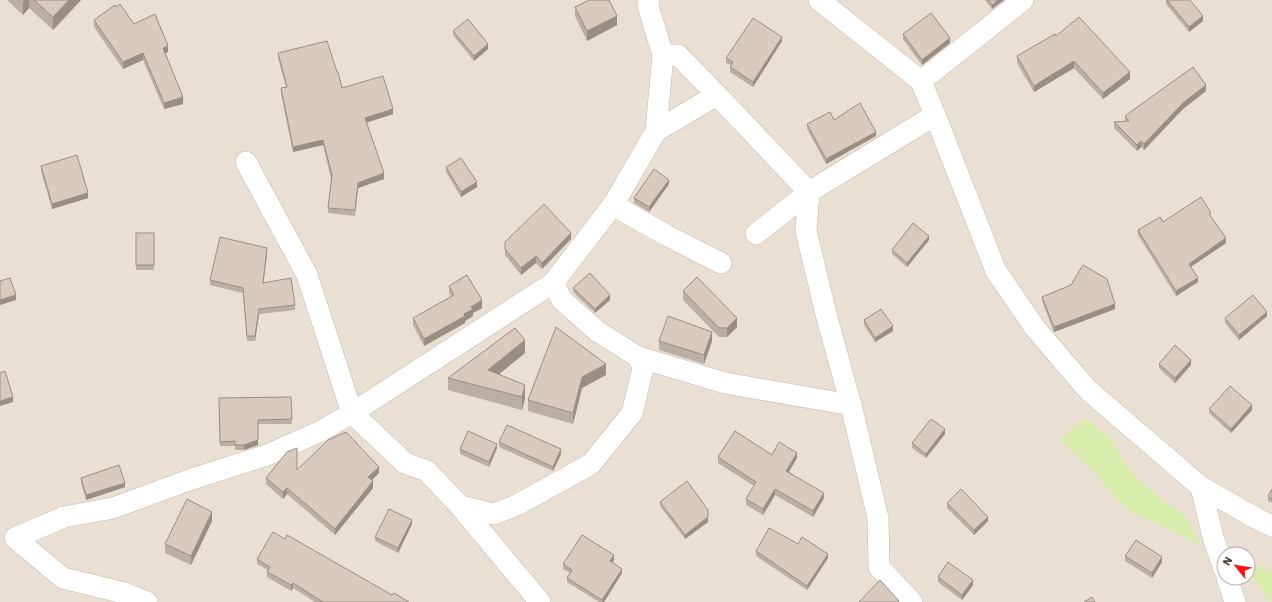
<svg xmlns="http://www.w3.org/2000/svg" width="1272" height="602" font-family="'IBM Plex Sans',sans-serif">
<style>
.residential{fill:#e9dfd3;fill-rule:evenodd}
.green{fill:#d8ecab}
.lines{fill:none;stroke-linecap:round;stroke-linejoin:round}
.street-casing{stroke:#c4b7aa;stroke-width:22}
.street{stroke:#fff;stroke-width:21}
.wall{fill:#bbaea3}
.shaded-wall{fill:#998d84}
.building{fill:#dacabd;stroke:#998d84}
</style>
<rect width="100%" height="100%" fill="#f4eee6"/>
<!-- residential -->
<path class="residential" d="M0,0H1272V602H0ZM1224,554H1248V578H1224Z"/>
<!-- green -->
<g class="green">
<path d="M1087,418L1111,439L1131,473L1165,502L1185,516L1202,547L1159,524L1134,514L1111,494L1098,475L1060,440L1075,426Z"/>
<path d="M1248,563L1272,571V602H1270L1248,569Z"/>
</g>
<g class="lines">
<!-- street casing -->
<g class="street-casing">
<g id="street">
<path d="M819,0L921,81L935,115L996,271L1035,328L1088,390L1201,487L1252,516L1272,526"/>
<path d="M663,55H678L717,95"/>
<path d="M921,81L1023,0"/>
<path d="M656,131L717,95L809,192L756,234"/>
<path d="M246,162L307,275L352,413L405,463L427,471L460,506L540,602"/>
<path d="M613,205L666,235L721,263"/>
<path d="M638,357L725,383L851,405"/>
<path d="M1201,487L1213,537L1224,569"/>
<path d="M460,506L494,514L517,505L591,464L632,413L643,368L638,357L597,331L562,300L553,283"/>
<path d="M1227,578L1235,602"/>
<path d="M147,602L124,593L63,578L15,538L64,517L113,508L189,480L267,455L321,431L352,413L553,283L613,205L656,131L663,55L648,6L649,0"/>
<path d="M912,602L879,567L878,518L851,405L826,314L806,231L809,192L935,115"/>
</g>
</g>
<!-- street -->
<use href="#street" class="street"/>
</g>
<!-- wall -->
<g class="wall">
<path d="M7,0H81L53,30L29,8L23,15Z"/>
<path d="M985,0H1004L992,9Z"/>
<path d="M1166,0H1190L1203,21L1189,32L1166,4Z"/>
<path d="M575,7L617,25L587,41L575,16Z"/>
<path d="M94,20L134,24L168,52L165,54L183,104L164,109L143,60L123,69L94,27Z"/>
<path d="M453,31L488,49L474,61L453,35Z"/>
<path d="M903,34L950,43L922,65L903,39Z"/>
<path d="M1056,36L1130,79L1103,99L1074,68L1034,92L1017,63V56Z"/>
<path d="M782,41L753,87L730,72V67L731,65L726,63V58Z"/>
<path d="M278,53L342,88L393,114L366,123L384,179L358,188L355,216L328,213V208L331,179L323,145L293,152L281,94V88L286,87L278,58Z"/>
<path d="M1206,91L1183,109L1144,150L1141,147L1137,151L1114,128V122L1125,121V116Z"/>
<path d="M834,120L876,136L826,164L807,129V124Z"/>
<path d="M41,166L88,198L52,209L41,171Z"/>
<path d="M446,167L477,187L461,197L446,172Z"/>
<path d="M669,184L649,212L634,203V198Z"/>
<path d="M1211,217L1226,243L1191,267L1198,282L1176,296L1138,235V230L1163,222Z"/>
<rect x="136" y="233" width="18" height="37"/>
<path d="M571,239L542,269L536,263L521,275L505,255V242Z"/>
<path d="M929,240L907,267L892,254V250Z"/>
<path d="M267,253L263,283L295,305V310L259,314L255,341H247L243,293L210,285V280Z"/>
<path d="M1071,285L1115,309L1054,332L1042,301V297Z"/>
<path d="M449,286L482,308L473,313V316L465,321V323L424,346L413,325V318L451,297L449,293Z"/>
<path d="M573,288L610,300L595,313L573,292Z"/>
<path d="M683,291L737,327L727,337H719L683,300Z"/>
<path d="M1267,316L1239,340L1225,323V318Z"/>
<path d="M864,320L893,331L875,342L864,325Z"/>
<path d="M659,341H712L704,364L659,350Z"/>
<path d="M525,353L498,375L525,398L522,410L448,390V378Z"/>
<path d="M1159,364L1191,365L1175,383L1159,368Z"/>
<path d="M606,375L582,388L573,424L528,411V400Z"/>
<path d="M291,397L292,424H258V445L244,450H235V446H220L219,398Z"/>
<path d="M1209,409L1252,410L1231,433L1209,413Z"/>
<path d="M945,434L926,458L912,448V443Z"/>
<path d="M499,442L561,454L553,471L499,447Z"/>
<path d="M497,448L489,467L460,454V449Z"/>
<path d="M772,455L797,458L789,472L824,498L813,517L775,495L763,515L746,505V499L754,486L718,463V457Z"/>
<path d="M297,470L379,473L372,480L373,488L335,535L287,494L283,499L266,484V478Z"/>
<path d="M81,478L125,487L86,500L81,483Z"/>
<path d="M1272,489V503L1268,501V496Z"/>
<path d="M660,502L708,522L685,539L660,506Z"/>
<path d="M947,503L988,521L974,535L947,508Z"/>
<path d="M212,521L191,565L165,553V544Z"/>
<path d="M412,524L398,553L375,541V537Z"/>
<path d="M285,539L392,595L409,602H315L293,588L291,591L267,577V572L268,570L257,564V559Z"/>
<path d="M798,544L828,558L807,590L756,556V551Z"/>
<path d="M1125,556L1162,562L1152,578L1125,561Z"/>
<path d="M614,560L612,563L622,573L604,602H599L567,582V578L570,573L563,569V564Z"/>
<path d="M938,577L973,585L962,600L938,582Z"/>
</g>
<!-- shaded-wall -->
<g class="shaded-wall">
<path d="M25,0H29V8L23,15V2Z"/>
<path d="M69,0H81L53,30V17Z"/>
<path d="M998,0H1004L992,9V5Z"/>
<path d="M617,16V25L587,41V31Z"/>
<path d="M1203,16V21L1189,32V27Z"/>
<path d="M782,37V41L753,87V82Z"/>
<path d="M950,38V43L922,65V60Z"/>
<path d="M488,44V49L474,61V56Z"/>
<path d="M168,46V52L163,54V48Z"/>
<path d="M143,53V60L123,69V62Z"/>
<path d="M1074,61V68L1034,92V86Z"/>
<path d="M1130,72V79L1103,99V93Z"/>
<path d="M1206,85V91L1183,109L1144,150V144L1183,103Z"/>
<path d="M183,97V104L164,109V103Z"/>
<path d="M393,109V114L365,123V118Z"/>
<path d="M876,132V136L826,164V159Z"/>
<path d="M323,140V145L293,152V147Z"/>
<path d="M1141,141V147L1137,151V145Z"/>
<path d="M384,173V179L358,188L355,216L358,183Z"/>
<path d="M669,180V184L649,212V207Z"/>
<path d="M477,182V187L461,197V192Z"/>
<path d="M88,193V198L52,209V204Z"/>
<path d="M571,233V239L542,269V263Z"/>
<path d="M929,236V240L907,267V263Z"/>
<path d="M1226,238V243L1189,268V264Z"/>
<path d="M267,248V253L263,287V283Z"/>
<path d="M536,256V263L521,275V268Z"/>
<path d="M1198,278V282L1176,296V291Z"/>
<path d="M16,295V300L0,305V300Z"/>
<path d="M610,295V300L595,313V309Z"/>
<path d="M482,300V308L473,313V316L465,321V323L424,346V339L464,314L471,307Z"/>
<path d="M1115,304V309L1054,332V327Z"/>
<path d="M259,309V314L255,341V336Z"/>
<path d="M1267,312V316L1239,340V335Z"/>
<path d="M737,318V327L727,337V328Z"/>
<path d="M893,326V331L875,342V338Z"/>
<path d="M712,332V341L704,364V355Z"/>
<path d="M525,340V353L488,383V370Z"/>
<path d="M1191,360V365L1175,383V378Z"/>
<path d="M606,364V375L582,388L573,424V413L582,377Z"/>
<path d="M525,385V398L522,410V397Z"/>
<path d="M13,397V402L0,406V401Z"/>
<path d="M1252,405V410L1231,433V429Z"/>
<path d="M945,429V434L926,458V454Z"/>
<path d="M258,440V445L244,450V445Z"/>
<path d="M497,444V448L489,467V462Z"/>
<path d="M561,449V454L553,471V467Z"/>
<path d="M797,453V458L786,476V471Z"/>
<path d="M379,467V473L368,484V477Z"/>
<path d="M373,481V488L335,535V529Z"/>
<path d="M125,483V487L86,500V495Z"/>
<path d="M287,488V494L283,499V492Z"/>
<path d="M775,489V495L763,515V509Z"/>
<path d="M824,493V498L813,517V511Z"/>
<path d="M212,512V521L191,565V556Z"/>
<path d="M708,517V522L685,539V535Z"/>
<path d="M988,517V521L974,535V530Z"/>
<path d="M412,520V524L398,553V548Z"/>
<path d="M828,554V558L807,590V586Z"/>
<path d="M614,555V560L610,566V561Z"/>
<path d="M1162,557V562L1152,578V573Z"/>
<path d="M622,569V573L604,602H602V600Z"/>
<path d="M973,580V585L962,600V595Z"/>
<path d="M293,583V588L291,591V585Z"/>
</g>
<!-- building -->
<g class="building">
<path d="M34,0H69L53,17Z"/>
<path d="M589,0H609L617,16L587,31L575,7Z"/>
<path d="M988,0H998L992,5Z"/>
<path d="M1167,0H1190L1203,16L1189,27Z"/>
<path d="M120,4L134,24L155,14L168,46L163,48L183,97L164,103L143,53L123,62L94,20L115,5L116,7Z"/>
<path d="M931,13L950,38L922,60L903,34Z"/>
<path d="M1079,17L1130,72L1103,93L1074,61L1034,86L1017,56L1055,34L1056,36Z"/>
<path d="M753,18L782,37L753,82L730,67L733,62L726,58Z"/>
<path d="M468,19L488,44L474,56L453,31Z"/>
<path d="M327,41L337,72H338L342,88L383,76L393,109L365,118L384,173L358,183L355,210L328,208L332,175L323,140L293,147L281,88L287,87L278,53Z"/>
<path d="M1193,67L1206,85L1183,103L1144,144L1141,141L1137,145L1114,122L1129,121L1125,116Z"/>
<path d="M860,103L876,132L826,159L807,124L830,112L834,120Z"/>
<path d="M77,155L88,193L52,204L41,166Z"/>
<path d="M461,158L477,182L461,192L446,167Z"/>
<path d="M654,169L669,180L649,207L634,198Z"/>
<path d="M1201,197L1211,213L1209,214L1226,238L1189,264L1198,278L1176,291L1138,230L1160,217L1163,222Z"/>
<path d="M544,204L571,233L542,263L536,256L521,268L505,249V242Z"/>
<path d="M913,223L929,236L907,263L892,250Z"/>
<rect x="136" y="233" width="18" height="32"/>
<path d="M220,237L267,248L263,283L291,278L295,305L259,309L255,336H247L243,288L210,280Z"/>
<path d="M1083,265L1107,279L1115,304L1054,327L1042,297L1071,285Z"/>
<path d="M590,273L610,295L595,309L573,288Z"/>
<path d="M467,275L482,300L471,307L473,309L464,314L465,316L424,339L413,318L454,295L449,286Z"/>
<path d="M697,277L737,318L727,328H719L683,291Z"/>
<path d="M10,278L16,295L0,300V281Z"/>
<path d="M1253,295L1267,312L1239,335L1225,318Z"/>
<path d="M881,309L893,326L875,338L864,320Z"/>
<path d="M668,316L712,332L704,355L659,341Z"/>
<path d="M556,327L606,364L582,377L573,413L528,400Z"/>
<path d="M515,328L525,340L488,370L525,385L522,397L448,378Z"/>
<path d="M1175,345L1191,360L1175,378L1159,364Z"/>
<path d="M5,371L13,397L0,401V373Z"/>
<path d="M1230,386L1252,405L1231,429L1209,409Z"/>
<path d="M291,397L292,419L258,420V440L244,445H235V441L220,442L219,398Z"/>
<path d="M931,419L945,429L926,454L912,443Z"/>
<path d="M507,425L561,449L553,467L499,442Z"/>
<path d="M468,431L497,444L489,462L460,449Z"/>
<path d="M735,431L772,455L779,442L797,453L786,471L824,493L813,511L775,489L763,509L746,499L756,482L718,457Z"/>
<path d="M346,432L379,467L368,477L373,481L335,529L287,488L283,492L266,478L287,452L297,448V470L328,440Z"/>
<path d="M119,465L125,483L86,495L81,478Z"/>
<path d="M687,481L708,510V517L685,535L660,502Z"/>
<path d="M961,489L988,517L974,530L947,503Z"/>
<path d="M1272,489V499L1268,496Z"/>
<path d="M187,499L212,512L191,556L165,544Z"/>
<path d="M389,509L412,520L398,548L375,537Z"/>
<path d="M769,528L798,544L802,537L828,554L807,586L756,551Z"/>
<path d="M273,532L285,539L287,535L392,595L394,593L409,602H323L293,583L291,585L267,572L270,567L257,559Z"/>
<path d="M582,535L614,555L610,561L622,569L602,600L567,578L572,570L563,564Z"/>
<path d="M1136,540L1162,557L1152,573L1125,556Z"/>
<path d="M948,562L973,580L962,595L938,577Z"/>
<path d="M880,580L899,601L898,602H859Z"/>
<path d="M1092,597L1095,602H1084Z"/>
</g>
<!-- north arrow -->
<g transform="translate(1236 566) rotate(300)"><circle r="19" fill="#ffffff" stroke="#b6b1ae"/>
<path d="M0-3L7 15L0 10L-7 15Z" fill="#ff1212"/>
<text y="-6" font-size="11" font-weight="bold" text-anchor="middle" fill="#483d34">N</text>
</g>
</svg>
